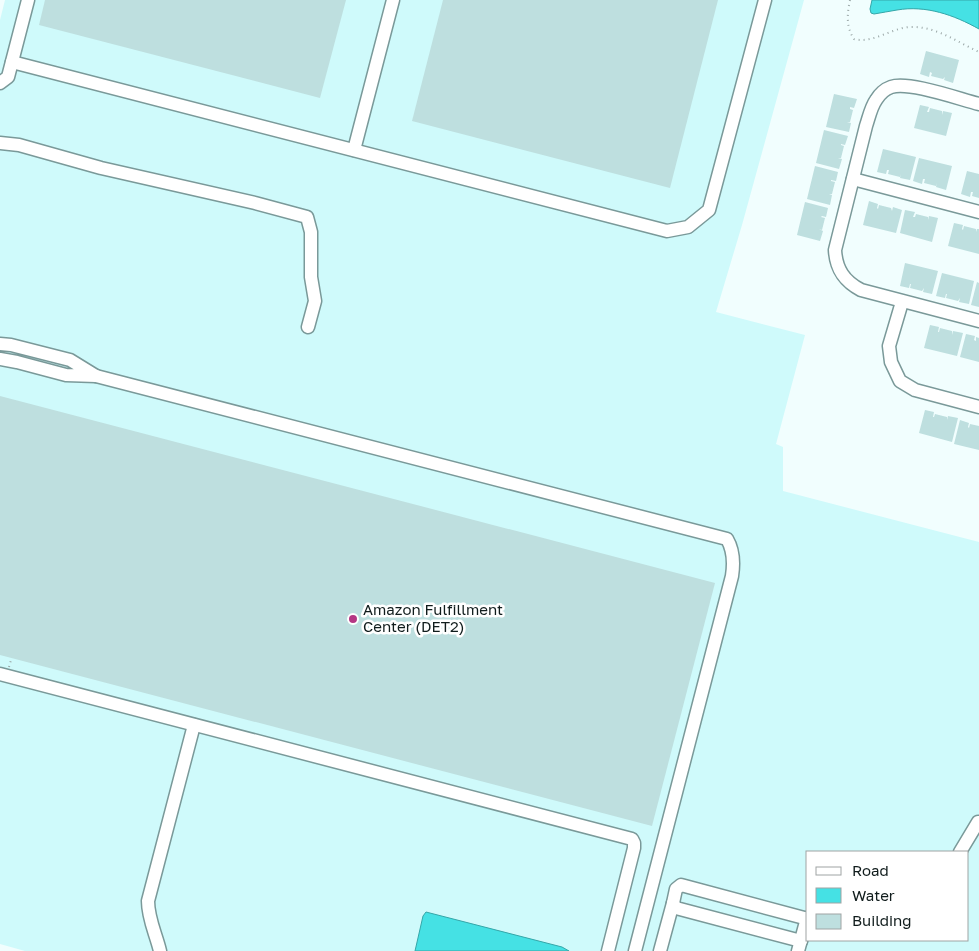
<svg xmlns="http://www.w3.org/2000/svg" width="979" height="951" font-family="'Golos Text',sans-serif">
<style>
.built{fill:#cffafb;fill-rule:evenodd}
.water{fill:#45e1e4;stroke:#35a6a8}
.building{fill:#bedfdf}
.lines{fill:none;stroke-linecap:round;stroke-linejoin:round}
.minor-casing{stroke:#7a9999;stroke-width:15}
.path{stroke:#9ba7a7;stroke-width:2;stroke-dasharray:1 4;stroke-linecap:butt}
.minor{stroke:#fff;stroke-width:12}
.poi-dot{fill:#b53684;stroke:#fff;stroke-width:2}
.labels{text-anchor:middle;stroke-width:5;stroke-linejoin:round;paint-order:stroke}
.poi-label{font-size:15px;fill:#101c1c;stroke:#fff;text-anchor:start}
</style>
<rect width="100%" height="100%" fill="#f1fefe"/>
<!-- built -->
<path class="built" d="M5,0H804L742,225L716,312L805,335L776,444L783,447V491L979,542V951H25L0,944V20ZM808,852H968V940H808Z"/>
<!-- water -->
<g class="water">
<path d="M872,0H979V29C954,15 926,5 897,10C889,11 882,13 874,14L871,13L870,9Z"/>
<path d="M426,912L562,947L569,951H415L423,916Z"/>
</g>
<!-- building -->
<g class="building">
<path d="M45,0H346L320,98L39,25Z"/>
<path d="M443,0H718L670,188L412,121Z"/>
<path d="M926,51L959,60L953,83L944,80L945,77L943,79L931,76L932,73L930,72L929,77L920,74Z"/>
<path d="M834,94L857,99L854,108L850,107V109L853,110L850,122H847L851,123L849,132L826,127Z"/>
<path d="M920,105L929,107L927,112H929L930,108L942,111V115L943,111L952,113L946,136L914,128Z"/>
<path d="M824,130L848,136L845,145L841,144V145L844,146L841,158H838L842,159L839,169L816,163Z"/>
<path d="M883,149L916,157L910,180L900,178L901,174L900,177L888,174L889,170H887L886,174L877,172Z"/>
<path d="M919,158L952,166L946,190L936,187L937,183L936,186L924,183L925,179H923L922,184L913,181Z"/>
<path d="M815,166L838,172L836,181L831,180V181L835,182L832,194H829L832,195L830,205L807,199Z"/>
<path d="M967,171L979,174V198L972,196L973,192H971L970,197L961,194Z"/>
<path d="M869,201L878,204L877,208L878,209L879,205L891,208L892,211L893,207L902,210L896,233L863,225Z"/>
<path d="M805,202L828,208L826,217L822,216L821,217L825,218L822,230L819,229L823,231L820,241L797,235Z"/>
<path d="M905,210L915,212L913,217H915L916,214L928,217V220L929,216L938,218L932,242L900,233Z"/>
<path d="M954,223L963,225L962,229L963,230L964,226L976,229V232L977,229H979V254L948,246Z"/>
<path d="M905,263L938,271L932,294L923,292L924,288L922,291L910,288L911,284H910L909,288L900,286Z"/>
<path d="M942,273L974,281L969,304L959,302L960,298L958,301L946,298L947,294H946L945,298L936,296Z"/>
<path d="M977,282L979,283V307L971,305Z"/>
<path d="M930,325L939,327L938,332H939L940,328L952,331V335L953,331L963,333L957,356L924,348Z"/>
<path d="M966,334L975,336L974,340L976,341V337L979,338V362L960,357Z"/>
<path d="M0,396L715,583L652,826L0,655Z"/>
<path d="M925,410L934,412L933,417H934L935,414L947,417V420L948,416L958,418L952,442L919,433Z"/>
<path d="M960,420L969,423L968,427L969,428L970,424L979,426V450L954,444Z"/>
</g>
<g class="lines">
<!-- minor casing -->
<g class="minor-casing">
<g id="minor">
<path d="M12,62L667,231L688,227L709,210L765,0"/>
<path d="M0,83L8,77L28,0"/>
<path d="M979,104C959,99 909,81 891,87C885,89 879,95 876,100C871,107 869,117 866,126L835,250C836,269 844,281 861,290L979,321"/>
<path d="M0,143L19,145L101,168L255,203L307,217L311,232V277L315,301L308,327"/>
<path d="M354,150L393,0"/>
<path d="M853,179L979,212"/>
<path d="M902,302L889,346L891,362L900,381L915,390L979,407"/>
<path d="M0,344L11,345L70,360L96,376L66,375L17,362L0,359"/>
<path d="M96,376L727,539C734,551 734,563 732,576L635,951"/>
<path d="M0,674L632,839L634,843V848L608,951"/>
<path d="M960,852L978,822H979"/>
<path d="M801,941L676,908L673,903L676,889L681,885L808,919"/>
<path d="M160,951C156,934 148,919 148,901L194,725"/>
<path d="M660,951L673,903"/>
<path d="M798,951L807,918"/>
</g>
</g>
<!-- path -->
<g class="path">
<path d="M850,0C847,14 846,27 854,39C873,44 891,28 910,27C936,26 957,42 979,52"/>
<path d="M9,667L11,660"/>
</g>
<!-- minor -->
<use href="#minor" class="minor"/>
</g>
<!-- markers -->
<circle class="poi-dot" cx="353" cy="619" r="5"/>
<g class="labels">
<!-- poi labels -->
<g class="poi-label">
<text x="363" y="615">Amazon Fulfillment<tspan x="363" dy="17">Center (DET2)</tspan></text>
</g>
</g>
<!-- legend -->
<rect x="806" y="851" width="162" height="90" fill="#ffffff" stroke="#9fa4a4"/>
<rect x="816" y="867" width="25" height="8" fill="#ffffff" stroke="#9fa4a4"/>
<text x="852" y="876" font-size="15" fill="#101c1c">Road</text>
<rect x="816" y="888" width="25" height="15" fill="#45e1e4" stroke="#9fa4a4"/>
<text x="852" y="901" font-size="15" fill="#101c1c">Water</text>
<rect x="816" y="914" width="25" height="15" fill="#bedfdf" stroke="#9fa4a4"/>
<text x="852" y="926" font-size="15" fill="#101c1c">Building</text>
</svg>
